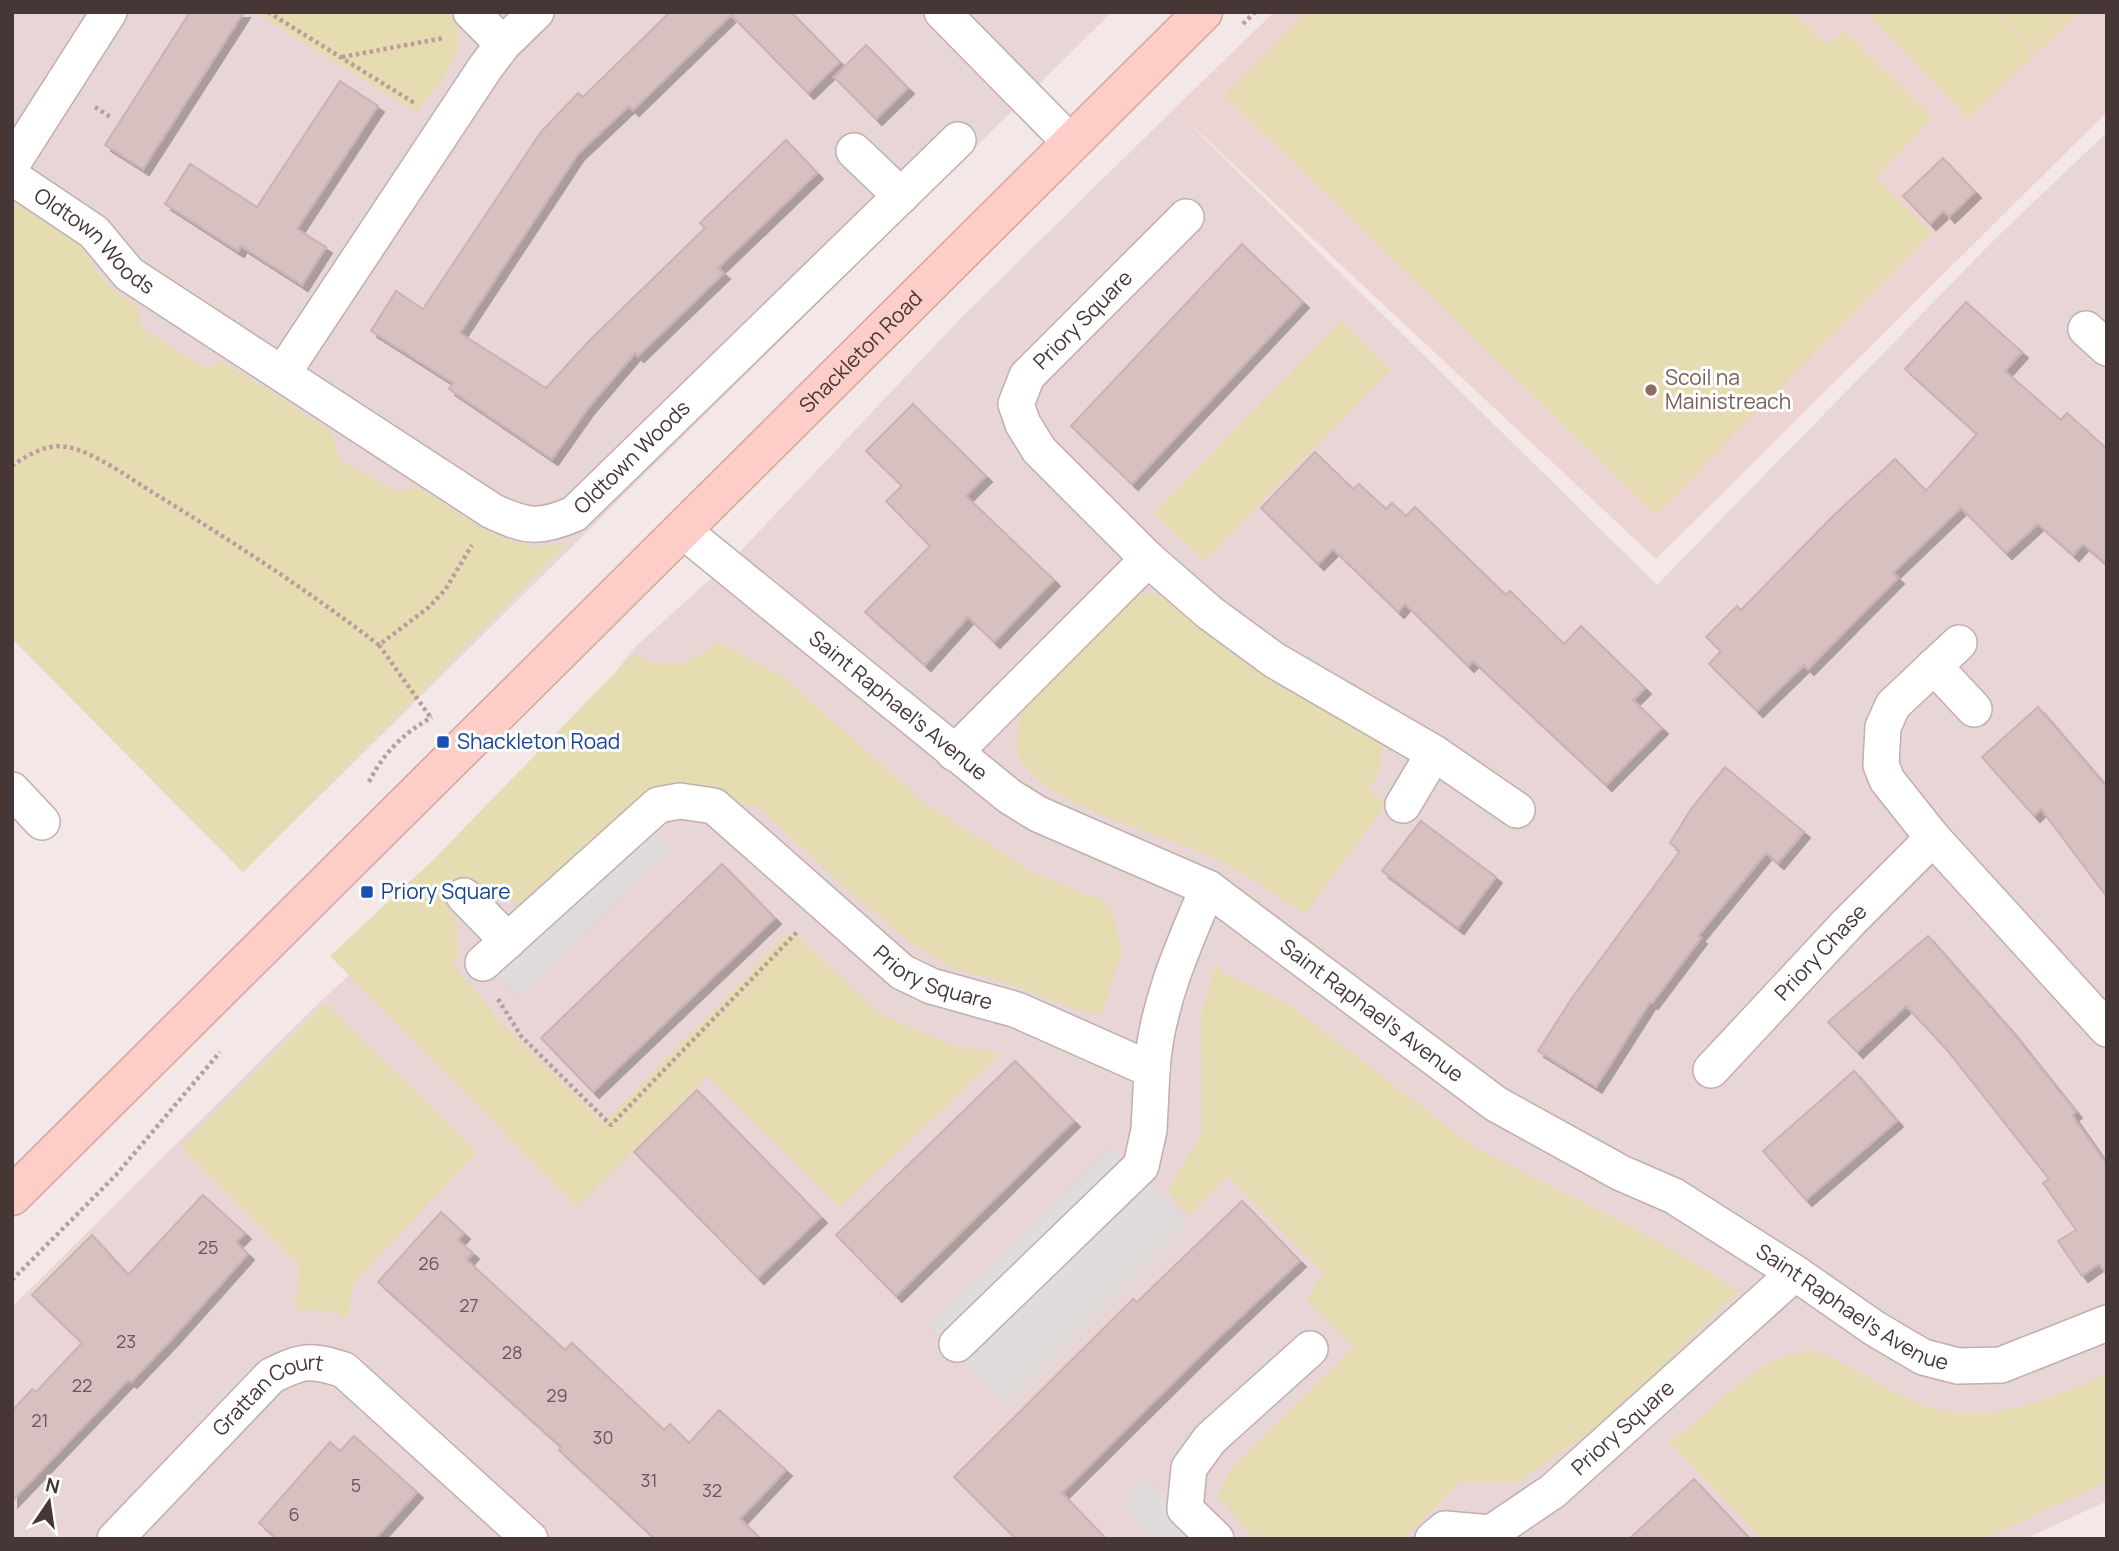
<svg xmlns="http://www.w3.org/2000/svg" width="2119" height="1551" font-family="Manrope,sans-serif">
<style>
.residential{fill:#e7d6d5}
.education{fill:#ebd4d1}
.green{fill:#e6dcb1}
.parking{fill:#e1dcdc}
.building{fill:#d7c0c0;stroke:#ceb0b1;stroke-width:2;filter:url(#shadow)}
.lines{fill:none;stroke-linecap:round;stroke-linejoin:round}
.street-casing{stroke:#c1aead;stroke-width:38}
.secondary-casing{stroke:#d7a39d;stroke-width:41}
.path{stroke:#bf9c9c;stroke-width:4.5;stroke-dasharray:3.5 3.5;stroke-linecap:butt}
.street{stroke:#fff;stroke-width:35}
.secondary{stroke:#fccec7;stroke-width:38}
.education-dot{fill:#8d6e63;stroke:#fff;stroke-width:2.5}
.transit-dot{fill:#1a4fb4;stroke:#fff;stroke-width:2.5}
.labels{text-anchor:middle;stroke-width:6;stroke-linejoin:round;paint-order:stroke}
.number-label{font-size:18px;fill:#6a5858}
.street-label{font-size:21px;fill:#463636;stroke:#fff}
.education-label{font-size:21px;fill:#785e54;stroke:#fff;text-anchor:start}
.transit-label{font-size:21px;fill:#164399;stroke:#fff;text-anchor:start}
</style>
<defs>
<filter id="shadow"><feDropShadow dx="6" dy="6" stdDeviation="0" flood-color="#0004"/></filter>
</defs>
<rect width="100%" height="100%" fill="#f3e8e7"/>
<!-- residential -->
<g class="residential">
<path d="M12,12H1112L243,872L12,639Z"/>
<path d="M1174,109L1657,585L1996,238L2107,132V1501L2025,1539H12V1307L325,997L453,882L635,647L735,557L961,318Z"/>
</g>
<!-- education -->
<path class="education" d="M1274,12H2107V112L1656,559L1174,109Z"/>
<!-- green -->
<g class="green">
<path d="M255,12H449C478,47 437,83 417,113Z"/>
<path d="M1307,12H1793L1828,46L1844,31L1933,118L1875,178L1931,233L1656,515L1225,96Z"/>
<path d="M1879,12H1994L2035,55L1968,118L1872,19Z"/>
<path d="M1996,12H2079L2036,54Z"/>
<path d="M12,201L78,244L109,286L138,307L142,328L202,367L224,362L332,432L339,459L396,491L419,487C464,516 515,563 571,540L243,872L12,638Z"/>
<path d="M1341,321L1391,370L1204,561L1154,513Z"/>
<path d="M1143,594H1159L1240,660L1290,690L1335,709L1383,739L1378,773L1369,789L1386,805L1305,914C1274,893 1244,872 1210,856C1159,833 1050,808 1021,760C1012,745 1019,724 1023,708L1129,600Z"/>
<path d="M717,641L784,678L927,805L1037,875L1102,900L1113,912L1122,952L1101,1015L1080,1011L1003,981L956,970L911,943L851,893L759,808L712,793L648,794L619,816L572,863L521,904L484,889L471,877L444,899L455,920L459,954L453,964L504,1026L604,1123L791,930L880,1014L951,1045L1001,1054L840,1207L707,1076L577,1207L330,956L433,860L633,654C670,671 687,668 717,641Z"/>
<path d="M1217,961L1222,973L1285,1002L1476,1148L1660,1242L1739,1291L1615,1413L1519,1482H1461L1403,1539H1255L1217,1496L1231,1468L1354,1347L1306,1299L1324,1273L1228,1176L1189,1215L1167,1191L1202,1132L1201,1016Z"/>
<path d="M325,1003L477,1152L353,1284L347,1318L324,1310L295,1309L300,1266L181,1147Z"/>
<path d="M1814,1351C1853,1364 1886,1392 1925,1406C1986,1427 2052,1399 2107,1374V1481L1984,1539H1762L1669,1442C1719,1411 1750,1354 1814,1351Z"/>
</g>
<!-- parking -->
<g class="parking">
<path d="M638,814L670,848L519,996L480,956Z"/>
<path d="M1113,1147L1187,1222L1005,1404L929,1326Z"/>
<path d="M1149,1480L1207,1539H1155L1123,1506Z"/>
</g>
<!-- building -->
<g class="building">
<path d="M190,12H244L143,169L105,145Z"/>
<path d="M670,12H791L840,62L808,93L731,15L633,110L629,106L578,154L460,333L546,388L588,342L705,228L700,223L786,140L817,173L718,268L724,273L638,356L635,353L588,408L552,459L449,389L453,383L371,331L396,291L423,309L541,132L578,93L583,97Z"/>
<path d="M866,45L908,88L876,119L834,77Z"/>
<path d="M340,81L378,106L297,229L326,247L302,285L241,246L238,251L165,204L190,164L257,207Z"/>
<path d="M1943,158L1975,192L1949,217L1944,211L1930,224L1903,196Z"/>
<path d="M1242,244L1303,302L1132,484L1071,426Z"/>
<path d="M1966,302L2022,352L2005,371L2061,420L2067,413L2107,449V565L2083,544L2073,555L2038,524L2006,553L1961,508L1893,573L1898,578L1808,669L1804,665L1757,711L1709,664L1721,651L1706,637L1737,606L1741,610L1834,515L1895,459L1926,491L1977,434L1905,369Z"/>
<path d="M913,404L986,476L966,496L1054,580L994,642L968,617L925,665L865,612L930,546L886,501L902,486L866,451Z"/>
<path d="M1315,452L1353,489L1359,484L1386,509L1392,503L1406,516L1415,507L1506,595L1510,591L1564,644L1581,626L1645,688L1633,700L1662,728L1606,785L1473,661L1468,666L1405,604L1398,612L1333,549L1318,564L1261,508Z"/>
<path d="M2038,707L2107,787V897L2041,809L2034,816L1982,757Z"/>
<path d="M1725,767L1804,832L1778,863L1766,853L1698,936L1701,938L1652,1003L1650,1002L1596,1087L1538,1051L1572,998L1680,851L1670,843L1691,809Z"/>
<path d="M1421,821L1496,877L1458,928L1382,871Z"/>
<path d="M722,864L775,918L593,1092L541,1038Z"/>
<path d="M1928,936L2009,1028L2076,1112L2072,1115L2107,1165V1275L2099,1264L2082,1276L2058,1241L2076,1230L2043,1183L2049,1179L1947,1050L1906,1006L1857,1052L1828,1022Z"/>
<path d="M1015,1061L1074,1121L896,1296L836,1235Z"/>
<path d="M1854,1071L1897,1121L1806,1200L1763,1151Z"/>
<path d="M697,1090L821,1217L758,1278L634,1152Z"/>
<path d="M203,1195L245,1233L236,1242L248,1254L173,1338L131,1382L128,1380L12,1501V1411L32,1389L36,1392L82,1343L32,1295L92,1235L128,1275Z"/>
<path d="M1242,1201L1300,1261L1208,1348L1062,1493L1106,1539H1016L954,1477L1133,1299L1137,1302Z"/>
<path d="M441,1212L464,1233L458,1240L473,1253L467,1260L565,1350L572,1343L664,1430L670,1424L689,1443L719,1410L786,1470L740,1519L761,1539H655L559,1450L561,1447L378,1282Z"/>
<path d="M354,1436L417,1492L375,1539H277L259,1523L330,1442L340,1451Z"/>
<path d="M1694,1479L1750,1539H1629Z"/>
</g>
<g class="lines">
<!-- street casing -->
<g class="street-casing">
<g id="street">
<path d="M471,12L503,44"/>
<path d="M942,12L1070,142"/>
<path d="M854,151L901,196"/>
<path d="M12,164L109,12"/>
<path id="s1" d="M12,177L94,232L129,274L492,511C526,527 539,529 574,514L958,140"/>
<path d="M1186,217L1027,376L1016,404L1023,424L1039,450L1148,559L1210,613L1274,660L1434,753L1517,810"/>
<path d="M2086,329L2107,348"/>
<path d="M283,373L485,68L503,44L536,12"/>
<path id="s2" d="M681,529L1009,796L1038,814L1208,888L1496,1104L1621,1173L1674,1196L1795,1273L1874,1328L1923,1357L1958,1366L2001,1365L2107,1323"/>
<path d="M1959,643L1893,705L1883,727L1881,765L1887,780L1933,838L2107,1029"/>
<path d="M1934,666L1974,709"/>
<path d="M954,753L1148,559"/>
<path d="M12,790L42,822"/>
<path d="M1403,805L1434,753"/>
<path d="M464,896L508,941"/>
<path id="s3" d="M483,963L658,805L680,801L714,806L902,972L931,986L1017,1010L1152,1070C1156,1006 1183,946 1208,888"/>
<path id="s4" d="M1711,1070L1849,922L1933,838"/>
<path d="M957,1344L1141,1166L1149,1130L1152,1070"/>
<path id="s5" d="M115,1539L271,1376C303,1360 310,1359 344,1370L530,1539"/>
<path d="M1216,1539L1185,1509L1189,1468L1210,1439L1310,1349"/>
<path id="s6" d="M1433,1539L1445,1529L1491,1533L1553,1491L1795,1273"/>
</g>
</g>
<!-- secondary casing -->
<g class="secondary-casing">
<g id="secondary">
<path id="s7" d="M12,1196L1203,12"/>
</g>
</g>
<!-- path -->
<g class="path">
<path d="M268,12L416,104"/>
<path d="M1243,24L1255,12"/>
<path d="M342,57L444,38"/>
<path d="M95,107L112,118"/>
<path d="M12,466C27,455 48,443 67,447C93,451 129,478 152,492C230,540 306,589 379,645L429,607L445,590L472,545"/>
<path d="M379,645L431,718"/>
<path d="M369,782C384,752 404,733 432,717"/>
<path d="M498,999L521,1036L611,1125L798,931"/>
<path d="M12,1280L116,1175L220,1052"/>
</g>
<!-- street -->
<use href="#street" class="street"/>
<!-- secondary -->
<use href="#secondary" class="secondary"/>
</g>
<!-- markers -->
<circle class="education-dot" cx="1651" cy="390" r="7"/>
<g class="transit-dot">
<rect x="436" y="735" width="14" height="14" rx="3.5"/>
<rect x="360" y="885" width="14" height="14" rx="3.5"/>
</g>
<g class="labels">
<!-- number labels -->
<g class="number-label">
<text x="208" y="1254">25</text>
<text x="429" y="1270">26</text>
<text x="469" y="1312">27</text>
<text x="126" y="1348">23</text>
<text x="512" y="1359">28</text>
<text x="82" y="1392">22</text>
<text x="557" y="1402">29</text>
<text x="40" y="1427">21</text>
<text x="603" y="1444">30</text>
<text x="649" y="1487">31</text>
<text x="356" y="1492">5</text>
<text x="712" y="1497">32</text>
<text x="294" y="1521">6</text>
</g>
<!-- street labels -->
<g class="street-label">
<text dy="7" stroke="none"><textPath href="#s1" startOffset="105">Oldtown Woods</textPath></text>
<text transform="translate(1083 320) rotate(-45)" y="7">Priory Square</text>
<text dy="7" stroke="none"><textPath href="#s7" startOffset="1197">Shackleton Road</textPath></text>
<text dy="7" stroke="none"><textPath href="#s1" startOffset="754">Oldtown Woods</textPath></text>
<text dy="7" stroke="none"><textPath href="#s2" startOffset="280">Saint Raphael's Avenue</textPath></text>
<text dy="7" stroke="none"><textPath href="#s4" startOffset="161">Priory Chase</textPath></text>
<text dy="7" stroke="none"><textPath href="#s3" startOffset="574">Priory Square</textPath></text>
<text dy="7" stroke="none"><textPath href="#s2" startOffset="847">Saint Raphael's Avenue</textPath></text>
<text dy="7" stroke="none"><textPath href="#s2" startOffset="1414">Saint Raphael's Avenue</textPath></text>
<text dy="7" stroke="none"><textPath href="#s5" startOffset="214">Grattan Court</textPath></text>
<text dy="7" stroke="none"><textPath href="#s6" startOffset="231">Priory Square</textPath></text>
</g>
<!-- education labels -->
<g class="education-label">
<text x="1665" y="385">Scoil na<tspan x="1665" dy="24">Mainistreach</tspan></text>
</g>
<!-- transit labels -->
<g class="transit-label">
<text x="457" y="749">Shackleton Road</text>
<text x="381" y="899">Priory Square</text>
</g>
</g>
<!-- border -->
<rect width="2119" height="1551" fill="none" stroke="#463636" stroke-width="28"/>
<!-- north arrow -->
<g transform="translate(49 1502) rotate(13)" stroke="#ffffff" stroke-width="5" paint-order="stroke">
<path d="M0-5L12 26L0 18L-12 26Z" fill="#463636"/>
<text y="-10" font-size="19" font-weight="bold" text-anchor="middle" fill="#463636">N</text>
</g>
</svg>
